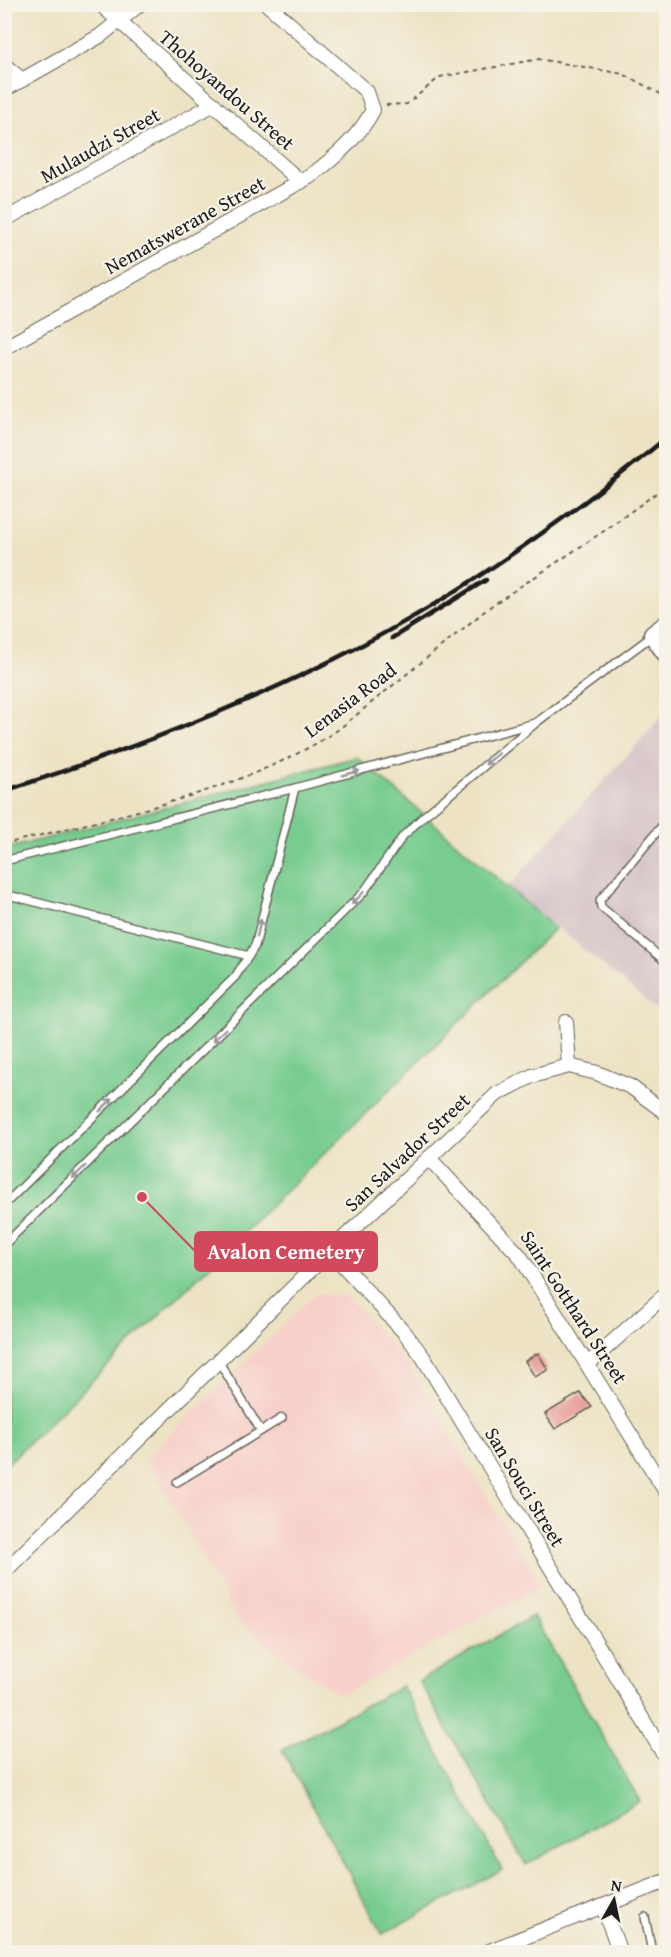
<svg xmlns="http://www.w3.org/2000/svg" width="671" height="1957" font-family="'Gentium Book Plus',serif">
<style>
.built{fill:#f7d0ca}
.industrial{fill:#d2bec2}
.green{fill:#78cc90;stroke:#4a7456;stroke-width:1.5}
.building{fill:#e79693}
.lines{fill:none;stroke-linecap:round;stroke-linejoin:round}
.service-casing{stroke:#656257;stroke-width:10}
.minor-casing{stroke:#656257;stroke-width:16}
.tertiary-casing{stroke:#656257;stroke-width:21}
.path{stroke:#656257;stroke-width:2;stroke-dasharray:4.5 4.5;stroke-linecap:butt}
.service{stroke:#fff;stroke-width:7}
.minor{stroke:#fff;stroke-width:14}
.tertiary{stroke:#fff;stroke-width:18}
.rail{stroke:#1c1c1c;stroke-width:4.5}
.oneway{stroke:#999}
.labels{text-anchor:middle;stroke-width:4.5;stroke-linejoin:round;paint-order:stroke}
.street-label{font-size:20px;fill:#1c1c1c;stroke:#f7f3e8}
.leader{fill:none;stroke:#d1495b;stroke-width:2}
.callout-dot{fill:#d1495b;stroke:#f7f3e8;stroke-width:2}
.callout{fill:#d1495b;stroke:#d1495b;stroke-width:2}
.callout-label{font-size:21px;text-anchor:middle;font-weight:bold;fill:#fff}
</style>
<rect width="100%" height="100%" fill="#f7f3e8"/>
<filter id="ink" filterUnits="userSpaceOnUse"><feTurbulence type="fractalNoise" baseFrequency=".0167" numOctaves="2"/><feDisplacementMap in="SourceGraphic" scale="12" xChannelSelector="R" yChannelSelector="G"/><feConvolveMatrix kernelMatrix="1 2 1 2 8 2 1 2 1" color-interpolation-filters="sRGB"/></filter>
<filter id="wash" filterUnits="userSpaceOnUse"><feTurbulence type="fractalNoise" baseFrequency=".008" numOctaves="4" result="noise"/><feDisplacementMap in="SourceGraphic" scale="24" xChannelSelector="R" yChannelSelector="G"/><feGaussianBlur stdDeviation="1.35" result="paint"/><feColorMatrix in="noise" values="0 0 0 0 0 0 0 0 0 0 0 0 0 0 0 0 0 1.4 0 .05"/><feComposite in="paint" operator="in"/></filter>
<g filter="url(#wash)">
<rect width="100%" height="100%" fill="#ede3c4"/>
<!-- built -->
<path class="built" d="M316,1293L346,1296L404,1360L541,1586L341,1695L293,1665L237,1619L146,1458Z"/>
<!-- industrial -->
<path class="industrial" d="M666,712V1017L508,887Z"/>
<!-- green -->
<g class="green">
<path d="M357,757L555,928L5,1466V849Z"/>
<path d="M533,1616L640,1801L526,1865L419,1681Z"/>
<path d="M402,1686L502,1870L382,1934L282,1750Z"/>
</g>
<g id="blocks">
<!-- building -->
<g class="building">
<path d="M538,1353L548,1370L535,1377L525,1361Z"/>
<path d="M580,1393L592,1407L555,1429L545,1414Z"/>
</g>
</g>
</g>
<g filter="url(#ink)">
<use href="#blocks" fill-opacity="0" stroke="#656257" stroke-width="1.5"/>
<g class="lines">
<!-- service casing -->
<g class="service-casing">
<g id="service">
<path d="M666,821L600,900L601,907L666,962"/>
<path d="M4,861L295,788L535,723"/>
<path d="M4,894L249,956"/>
<path d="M4,1205L235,977L255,946L295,788"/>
<path d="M4,1245L363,893L403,836L424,816L537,722L652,636"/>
<path d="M261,1431L282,1418"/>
<path d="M177,1482L261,1431L219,1362"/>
<path d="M645,1917L652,1952"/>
</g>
</g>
<!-- minor casing -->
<g class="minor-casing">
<g id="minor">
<path d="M100,4L301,182"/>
<path d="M4,65L22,80"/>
<path d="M4,90L100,36L140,4"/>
<path d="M4,220L214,104"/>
<path d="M4,348L309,177C334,159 359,137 373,110L367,92L267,4"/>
<path d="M566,1022L569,1066"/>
<path d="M429,1158L520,1256L666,1492"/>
<path d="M330,1251L405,1333L423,1357L666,1758"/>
<path d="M589,1363L666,1294"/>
<path d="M4,1572L330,1251L497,1094L532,1076L569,1066L597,1073L631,1087L666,1113"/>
<path d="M603,1907L620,1952"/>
<path d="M487,1952L666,1881"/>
</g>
</g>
<!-- tertiary casing -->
<g class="tertiary-casing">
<path id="tertiary" d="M666,625L653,635L666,653"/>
</g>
<!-- path -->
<g class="path">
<path d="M386,105L407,104L440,77L539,59L623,74L666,97"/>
<path d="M4,844C110,818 250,790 339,729L491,606L604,531L666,486"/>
</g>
<!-- service -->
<use href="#service" class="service"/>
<!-- minor -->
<use href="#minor" class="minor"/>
<!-- tertiary -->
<use href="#tertiary" class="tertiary"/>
<!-- rail -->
<g class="rail">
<path d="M392,638L486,580"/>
<path d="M4,791C128,751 247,705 362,645C471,588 572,515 666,438"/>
</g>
</g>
<!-- one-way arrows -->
<defs><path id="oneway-shaft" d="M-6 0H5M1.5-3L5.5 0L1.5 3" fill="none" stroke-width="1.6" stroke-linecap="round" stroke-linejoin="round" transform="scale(1.5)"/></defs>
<g class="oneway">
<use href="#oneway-shaft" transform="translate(492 759) rotate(140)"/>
<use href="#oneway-shaft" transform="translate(351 773) rotate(-15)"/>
<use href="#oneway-shaft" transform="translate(358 898) rotate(134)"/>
<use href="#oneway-shaft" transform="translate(259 928) rotate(-77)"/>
<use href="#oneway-shaft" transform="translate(219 1035) rotate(136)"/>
<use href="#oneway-shaft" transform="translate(106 1105) rotate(-45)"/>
<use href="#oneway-shaft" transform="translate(79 1172) rotate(136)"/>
</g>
</g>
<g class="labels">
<!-- street labels -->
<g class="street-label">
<text transform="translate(227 90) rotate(41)" y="7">Thohoyandou Street</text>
<text transform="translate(100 145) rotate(-29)" y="7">Mulaudzi Street</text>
<text transform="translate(185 225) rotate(-29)" y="7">Nematswerane Street</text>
<text transform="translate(350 700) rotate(-37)" y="7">Lenasia Road</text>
<text transform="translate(407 1152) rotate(-43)" y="7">San Salvador Street</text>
<text transform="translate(574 1307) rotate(57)" y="7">Saint Gotthard Street</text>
<text transform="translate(525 1487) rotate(59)" y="7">San Souci Street</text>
</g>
</g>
<!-- callouts -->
<path class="leader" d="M142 1197L195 1251"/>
<circle class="callout-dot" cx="142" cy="1197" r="6"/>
<rect class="callout" x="195" y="1232" width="182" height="39" rx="6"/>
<g class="callout-label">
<text x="286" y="1259">Avalon Cemetery</text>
</g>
<!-- margin -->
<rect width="671" height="1957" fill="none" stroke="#f7f3e8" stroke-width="24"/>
<!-- north arrow -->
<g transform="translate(614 1900) rotate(9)" stroke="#f7f3e8" stroke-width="4.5" paint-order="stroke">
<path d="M0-4.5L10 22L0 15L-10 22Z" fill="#1c1c1c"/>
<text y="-9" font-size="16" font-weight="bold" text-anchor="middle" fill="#1c1c1c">N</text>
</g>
</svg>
